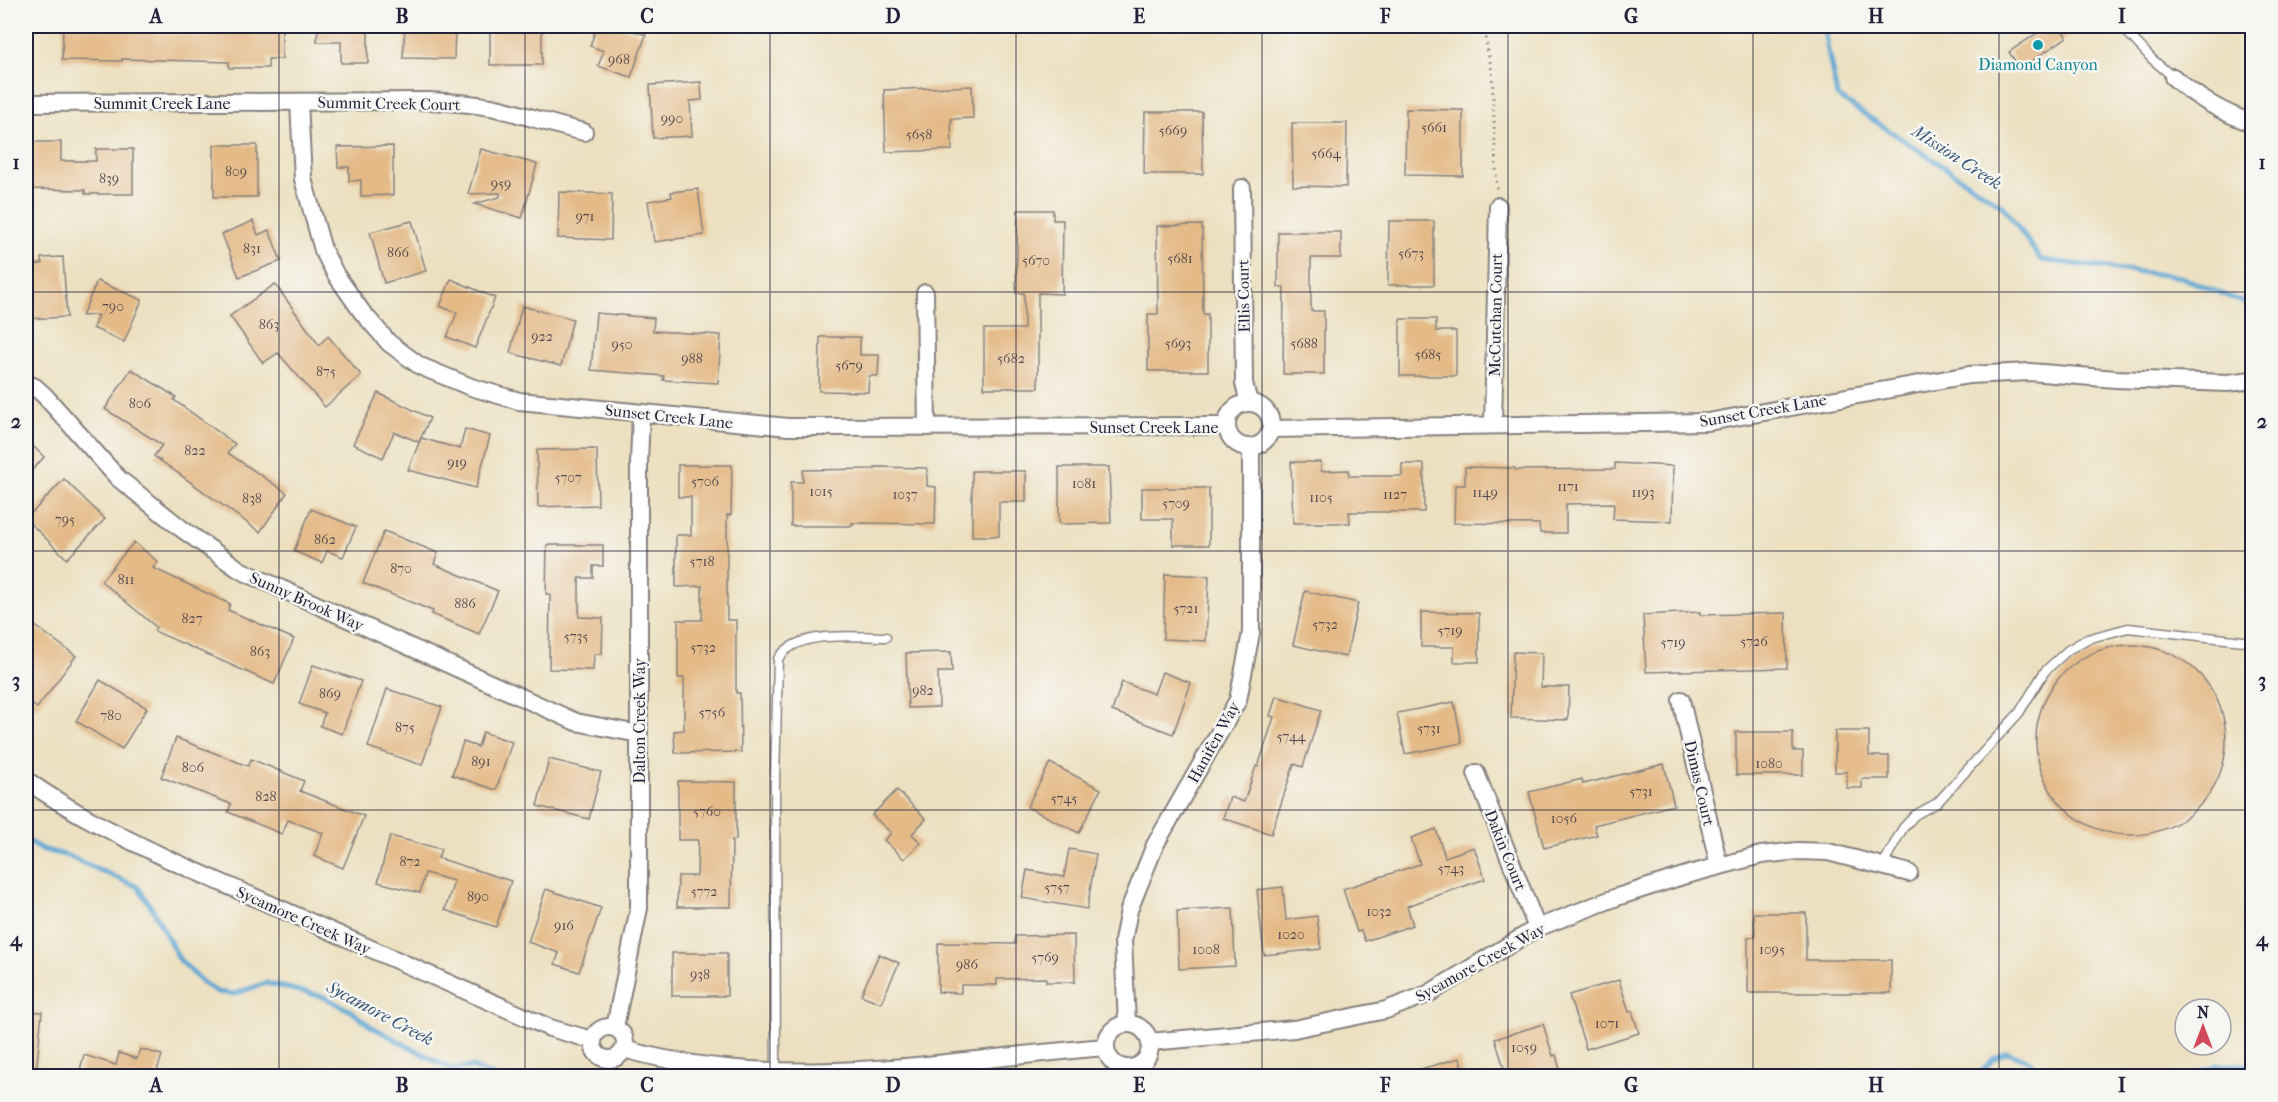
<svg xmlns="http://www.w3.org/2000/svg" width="2278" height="1102" font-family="'IM FELL French Canon',serif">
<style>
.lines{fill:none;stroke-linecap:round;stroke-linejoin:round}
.stream{stroke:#5aa5d2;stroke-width:5}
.building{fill:#e4ba87}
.lane-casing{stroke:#87817e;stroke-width:11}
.street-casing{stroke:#87817e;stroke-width:20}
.path{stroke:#87817e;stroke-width:3;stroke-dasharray:1.5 4.5;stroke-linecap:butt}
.lane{stroke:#fff;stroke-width:8}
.street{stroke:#fff;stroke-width:16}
.grid{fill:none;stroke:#22223b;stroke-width:1.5;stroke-opacity:0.55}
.culture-dot{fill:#0f9aa8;stroke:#f6f6f2;stroke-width:2}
.labels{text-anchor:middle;stroke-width:5;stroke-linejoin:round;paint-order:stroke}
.number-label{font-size:14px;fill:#52484e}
.culture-label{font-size:16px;fill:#0d838f;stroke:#f6f6f2}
.street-label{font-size:16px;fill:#22223b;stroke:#f6f6f2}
.water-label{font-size:18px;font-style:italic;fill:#385677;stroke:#f6f6f2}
.neatline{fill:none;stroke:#22223b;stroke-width:2}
.grid-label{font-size:20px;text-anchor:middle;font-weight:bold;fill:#22223b}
</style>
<rect width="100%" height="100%" fill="#f6f6f2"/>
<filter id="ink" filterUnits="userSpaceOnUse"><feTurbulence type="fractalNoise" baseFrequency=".0167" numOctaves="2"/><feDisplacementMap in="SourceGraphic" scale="12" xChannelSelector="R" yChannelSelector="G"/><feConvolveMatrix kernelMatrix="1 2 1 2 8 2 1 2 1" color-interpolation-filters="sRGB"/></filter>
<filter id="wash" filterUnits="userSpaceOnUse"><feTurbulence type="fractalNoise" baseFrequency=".008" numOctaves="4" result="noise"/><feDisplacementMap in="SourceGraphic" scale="24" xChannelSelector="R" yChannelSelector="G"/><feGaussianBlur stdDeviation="1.35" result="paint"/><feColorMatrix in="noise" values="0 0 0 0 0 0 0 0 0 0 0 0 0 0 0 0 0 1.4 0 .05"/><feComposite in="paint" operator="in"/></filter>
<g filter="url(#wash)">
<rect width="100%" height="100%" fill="#ece0c0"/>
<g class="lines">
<!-- stream -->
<g class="stream">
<path d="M1826,26L1825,35L1837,96L2003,206L2041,260L2181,277L2252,306"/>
<path d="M26,840L41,849L68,856L138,887L153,910L179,959L202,982L217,992L234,994L266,983L324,997L351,1011L372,1027L451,1069L472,1067L494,1076"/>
<path d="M1943,1076L1950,1072L1963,1076"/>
<path d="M1978,1076L1993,1059L2007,1052L2030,1061L2036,1072L2034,1076"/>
<path d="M2189,1076L2218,1065H2252"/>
</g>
</g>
<g id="blocks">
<!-- building -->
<g class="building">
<path d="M63,26H282V59H268V68H229V62L122,59V61L62,60Z"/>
<path d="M318,26H368V63H341V42H317Z"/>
<path d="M405,26H455L454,59L403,58Z"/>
<rect x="490" y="26" width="52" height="39"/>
<path d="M597,26H620L646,35L631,77L598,66L604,51L590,46Z"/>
<path d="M2048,26H2059L2067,37L2020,69L2009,52Z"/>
<path d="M701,82L702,100L690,101L692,136L653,138L650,85Z"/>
<path d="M972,86L973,118L951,119L952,150L886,152L884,90Z"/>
<path d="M1406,109L1463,110V176L1405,175Z"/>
<path d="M1145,112H1202L1203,174H1144Z"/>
<path d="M1292,123H1347L1346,187L1293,186Z"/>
<path d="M26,142H61V161H96V149H133V194H85V190L26,189Z"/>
<rect x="214" y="145" width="43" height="52"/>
<path d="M393,146V195L361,196V180L349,181V167H338L337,147Z"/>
<path d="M481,149L537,164L522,218L474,204L500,197V193L468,194Z"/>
<path d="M698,189L704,235L654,242L648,201L672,197L671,192Z"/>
<path d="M559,192L612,194L611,240L558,238Z"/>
<path d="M1018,210H1053V220H1063L1062,294L1038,293V388H984V329H1024V293H1016Z"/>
<path d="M253,221L258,235L269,230L281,261L239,277L222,234Z"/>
<path d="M412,221L426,271L384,283L370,232Z"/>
<path d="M1389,221H1434V285H1388Z"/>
<path d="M1202,225L1203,314H1208V371H1148V314H1158L1157,226Z"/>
<path d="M1278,232H1341V258H1311V311H1324V374H1283L1284,287H1278Z"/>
<path d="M63,257L67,317L26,319V265L42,264L41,258Z"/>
<path d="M451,279L495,298L475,348L447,337L457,313L440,306Z"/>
<path d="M97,281L142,300L124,342L93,328L98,315L82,316Z"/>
<path d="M275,284L319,345L328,336L361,375L325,407L278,353L263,363L230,316Z"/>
<path d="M522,306L573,319L561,366L510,353Z"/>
<path d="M596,313L654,318L653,331L721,335L718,383L663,380L664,376L591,370Z"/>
<path d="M1400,319H1436V331H1456V376H1400Z"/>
<path d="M820,337H860V355H879L878,376H869L868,392L819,391Z"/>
<path d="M131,369L176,397L174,400L235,444L228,453L287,493L260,532L154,456L162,445L105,409Z"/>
<path d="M378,393L430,418L419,442L394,432L383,458L353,444Z"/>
<path d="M465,429L490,436L476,488L408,470L421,438L460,449Z"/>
<path d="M26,439L44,457L26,477Z"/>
<path d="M597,449L598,505L538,507L537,450Z"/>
<path d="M1291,462H1321V471L1349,470V476H1402V464H1424V512H1349L1350,523H1293Z"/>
<path d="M1615,463L1673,466L1672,521L1613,519L1614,503L1566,504V533H1540L1539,524L1454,523L1455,485H1465V467L1515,468V470L1615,469Z"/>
<path d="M678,465H732L731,515H727V620H736V693H740L741,752L675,753L674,731L684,730V678H678V620H702V586L676,587V535H691V497H678Z"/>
<path d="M875,467L927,468V486L936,487L935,524L852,523V526H791V482H803V470L875,469Z"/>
<path d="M1059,467H1109L1111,523L1059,524Z"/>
<path d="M972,471H1026V502H999V536H972Z"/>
<path d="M64,479L105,519L67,559L26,519Z"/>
<path d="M1142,488H1209V545H1173V519H1142Z"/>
<path d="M311,509L356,527L343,557L327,551L322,563L294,551Z"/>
<path d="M384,531L438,553L434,564L498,591L479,634L432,614L433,611L363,583Z"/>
<path d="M134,542L158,562L153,568L230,604L228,610L294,639L274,684L154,631L156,627L101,581Z"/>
<path d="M547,545H603V566H593V578H579V617L603,618L602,654H594L593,670L549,669L550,594H546Z"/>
<path d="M1165,574L1209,576L1206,641L1163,639Z"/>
<path d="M1305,591L1358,603L1346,657L1293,645Z"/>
<path d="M1421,612L1479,613V662H1454V647H1421Z"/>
<path d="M1700,612V615L1786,613L1787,668L1646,672L1643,615Z"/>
<path d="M26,619L76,656L37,708L26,700Z"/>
<circle cx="2131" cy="740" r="95"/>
<path d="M951,652L952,672H938L939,707L908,708L906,653Z"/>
<path d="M1513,652L1542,653L1541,687H1569L1568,720L1511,718Z"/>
<path d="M313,665L361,681L342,734L320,726L325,713L299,704Z"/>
<path d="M1162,672L1191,683L1173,734L1112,711L1122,682L1154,694Z"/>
<path d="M100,680L147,708L122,749L76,721Z"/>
<path d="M387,689L442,707L422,765L368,747Z"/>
<path d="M1276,696L1321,710L1303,767L1294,764L1271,834L1223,818L1230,797L1244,802L1256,766L1258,767L1274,717L1270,716Z"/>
<path d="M1454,702L1462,743L1405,754L1397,713Z"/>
<path d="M1835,731H1869V756H1889V779H1862V788H1847V772H1835Z"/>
<path d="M483,732L512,742L496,790L452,775L463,742L478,747Z"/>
<path d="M1736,732H1793V751H1803V775H1736Z"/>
<path d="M176,738L248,766L251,759L304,781L300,791L364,816L343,868L314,856L323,833L288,820L282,834L228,812L231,804L161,777Z"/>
<path d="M549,759L601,772L589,819L537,806Z"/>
<path d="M1050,763L1101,789L1079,833L1027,807Z"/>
<path d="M1664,764L1674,805L1594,825L1597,835L1544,848L1529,792L1582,779L1583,784Z"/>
<path d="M678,781L736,782V840H732L731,907H677L678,876H697L698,840H678Z"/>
<path d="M897,790L926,819L912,834L921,843L904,859L884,840L891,833L872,815Z"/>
<path d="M1436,829L1445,857L1474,847L1485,879L1407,906L1413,925L1365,941L1361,931L1357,932L1343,889L1420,864L1411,838Z"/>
<path d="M390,836L441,849L438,858L511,881L496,927L445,910L454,881L425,873L420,893L378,882Z"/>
<path d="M1069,849L1096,854L1087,909L1022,898L1027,870L1064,877Z"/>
<path d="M1283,887L1286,920L1317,916L1321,949L1264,955L1257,890Z"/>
<path d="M546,889L601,908L579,972L555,964L559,953L528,942Z"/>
<path d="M1233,908L1235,966L1179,969L1177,911Z"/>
<path d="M1754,913H1806V960H1891V993H1748V937H1755Z"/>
<path d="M1074,935L1075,982H1046V978L997,979V985H961V993L938,992V943L1015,944V936Z"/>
<rect x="672" y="953" width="55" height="43"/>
<path d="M879,954L899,963L881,1003L861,995Z"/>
<path d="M1619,980L1629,1012L1632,1011L1639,1033L1586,1049L1569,995Z"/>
<path d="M26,1011L42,1012L36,1074L26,1073Z"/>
<path d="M1543,1024L1553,1056L1556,1055L1562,1077H1507L1495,1039Z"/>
<path d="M140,1049L162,1055L155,1077H78L84,1055L116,1065L119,1053L137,1059Z"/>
<path d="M1460,1058L1464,1077H1410V1072Z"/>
</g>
</g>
</g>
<g filter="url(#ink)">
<use href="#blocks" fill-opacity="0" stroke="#87817e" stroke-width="1.5"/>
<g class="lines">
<!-- lane casing -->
<g class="lane-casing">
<g id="lane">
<path d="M2121,26L2152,59L2173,77"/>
<path d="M1882,866L1903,828L1915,815L1937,803L2019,713L2045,671L2068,650L2087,639L2128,628L2252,642"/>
<path d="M776,1071L775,783L778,659C797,629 854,637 886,637"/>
</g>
</g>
<!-- street casing -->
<g class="street-casing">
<g id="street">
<path d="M2173,77C2197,98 2223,113 2252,123"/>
<path d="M299,102L303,179L323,250L336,275L362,312L389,343L420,366L471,387L519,401L788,427L1227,426"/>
<path d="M26,103L430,101C456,103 483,104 508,111C534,118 558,126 584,132"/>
<path d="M1242,188L1244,383L1249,403"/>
<path d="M925,293L927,427"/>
<path d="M26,383L35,387L45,396L118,478L182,529L240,570L576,722L639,734"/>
<circle cx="1249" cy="425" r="22"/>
<path d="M1493,425L1498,206"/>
<path d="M1271,429L1708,422L1969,375L2030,372L2116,379L2228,383L2252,380"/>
<path d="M1681,700L1719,866"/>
<path d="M1476,773L1537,928"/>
<path d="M26,780C71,812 120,836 170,860L550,1028L592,1040"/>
<circle cx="1128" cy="1046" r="22"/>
<path d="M1127,1024L1123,941L1129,910L1155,845L1238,700L1251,633V447"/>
<circle cx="609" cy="1043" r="16"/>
<path d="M615,1027L639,908V463L641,413"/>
<path d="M1150,1042L1294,1029L1386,1010L1428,994L1537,928L1617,897L1686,875L1761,855L1798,851L1828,852L1909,873"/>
<path d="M624,1049C780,1094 947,1060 1106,1047"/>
</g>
</g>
<!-- path -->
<path class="path" d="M1483,26L1492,72L1497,191"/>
<!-- lane -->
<use href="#lane" class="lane"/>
<!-- street -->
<use href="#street" class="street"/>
</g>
</g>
<!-- grid -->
<path class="grid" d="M279,26V1076M525,26V1076M770,26V1076M1016,26V1076M1262,26V1076M1508,26V1076M1753,26V1076M1999,26V1076M26,292H2252M26,551H2252M26,810H2252"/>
<!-- markers -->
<circle class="culture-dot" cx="2038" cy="45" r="6"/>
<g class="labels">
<!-- number labels -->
<g class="number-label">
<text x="619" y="64">968</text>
<text x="672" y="123">990</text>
<text x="1434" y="132">5661</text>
<text x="1173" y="135">5669</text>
<text x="919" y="139">5658</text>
<text x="1326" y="158">5664</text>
<text x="236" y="176">809</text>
<text x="109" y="183">839</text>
<text x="501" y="188">959</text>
<text x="585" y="221">971</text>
<text x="252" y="253">831</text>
<text x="398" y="257">866</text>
<text x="1411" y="258">5673</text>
<text x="1180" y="263">5681</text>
<text x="1036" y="265">5670</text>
<text x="113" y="311">790</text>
<text x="269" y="329">863</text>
<text x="542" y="341">922</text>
<text x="1178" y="348">5693</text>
<text x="1304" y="348">5688</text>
<text x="622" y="349">950</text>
<text x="1428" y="359">5685</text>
<text x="692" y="363">988</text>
<text x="1011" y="363">5682</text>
<text x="849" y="370">5679</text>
<text x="326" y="376">875</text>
<text x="140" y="408">806</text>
<text x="195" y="455">822</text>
<text x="457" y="467">919</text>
<text x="568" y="482">5707</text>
<text x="705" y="486">5706</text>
<text x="1084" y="488">1081</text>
<text x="1568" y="491">1171</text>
<text x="821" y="496">1015</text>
<text x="1485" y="497">1149</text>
<text x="1643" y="497">1193</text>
<text x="905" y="499">1037</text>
<text x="1395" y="499">1127</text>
<text x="1321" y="502">1105</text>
<text x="252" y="503">838</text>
<text x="1176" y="508">5709</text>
<text x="65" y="524">795</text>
<text x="325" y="544">862</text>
<text x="702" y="566">5718</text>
<text x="401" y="573">870</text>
<text x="126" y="584">811</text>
<text x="465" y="608">886</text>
<text x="1186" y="613">5721</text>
<text x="192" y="623">827</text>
<text x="1325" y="629">5732</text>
<text x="1450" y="635">5719</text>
<text x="576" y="641">5735</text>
<text x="1754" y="646">5726</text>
<text x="1673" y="647">5719</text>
<text x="703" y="652">5732</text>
<text x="260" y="656">863</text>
<text x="923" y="695">982</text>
<text x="330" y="698">869</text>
<text x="712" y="717">5756</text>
<text x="111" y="720">780</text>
<text x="405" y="732">875</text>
<text x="1429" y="733">5731</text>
<text x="1291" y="741">5744</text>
<text x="481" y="766">891</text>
<text x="1769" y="768">1080</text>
<text x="193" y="772">806</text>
<text x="1641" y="796">5731</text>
<text x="266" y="801">828</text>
<text x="1064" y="803">5745</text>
<text x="707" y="816">5760</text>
<text x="1564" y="823">1056</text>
<text x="410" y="866">872</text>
<text x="1451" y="873">5743</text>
<text x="1057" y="892">5757</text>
<text x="704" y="896">5772</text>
<text x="478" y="901">890</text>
<text x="1379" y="916">1032</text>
<text x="564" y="930">916</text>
<text x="1291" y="939">1020</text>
<text x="1206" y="954">1008</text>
<text x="1772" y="954">1095</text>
<text x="1045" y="962">5769</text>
<text x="967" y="969">986</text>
<text x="700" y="979">938</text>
<text x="1607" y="1028">1071</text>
<text x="1524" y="1052">1059</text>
</g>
<!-- culture labels -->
<g class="culture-label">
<text x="2038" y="70">Diamond Canyon</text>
</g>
<!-- street labels -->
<g class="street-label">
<text x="162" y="109">Summit Creek Lane</text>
<text transform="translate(389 103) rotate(1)" y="6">Summit Creek Court</text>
<text transform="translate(1243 296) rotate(-91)" y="6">Ellis Court</text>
<text transform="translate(1495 315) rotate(-89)" y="6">McCutchan Court</text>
<text transform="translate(1763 410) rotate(-10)" y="6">Sunset Creek Lane</text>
<text transform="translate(669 416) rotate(6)" y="6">Sunset Creek Lane</text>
<text x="1154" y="433">Sunset Creek Lane</text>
<text transform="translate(307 601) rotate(24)" y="6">Sunny Brook Way</text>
<text transform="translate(639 721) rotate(-90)" y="6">Dalton Creek Way</text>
<text transform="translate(1213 742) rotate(-61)" y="6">Hanifen Way</text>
<text transform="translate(1700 783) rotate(77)" y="6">Dimas Court</text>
<text transform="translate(1506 850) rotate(68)" y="6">Dakin Court</text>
<text transform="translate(304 920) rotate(24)" y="6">Sycamore Creek Way</text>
<text transform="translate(1480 962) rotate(-29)" y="6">Sycamore Creek Way</text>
</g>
<!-- water labels -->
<g class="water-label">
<text transform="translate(1957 157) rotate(33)" y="6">Mission Creek</text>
<text transform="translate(380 1013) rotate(28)" y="6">Sycamore Creek</text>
</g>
</g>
<!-- margin -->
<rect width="2278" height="1102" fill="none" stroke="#f6f6f2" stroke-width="66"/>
<!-- north arrow -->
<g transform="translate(2203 1027)"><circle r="28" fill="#f6f6f2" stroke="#a1a1a9" stroke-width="1.5"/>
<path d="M0-4.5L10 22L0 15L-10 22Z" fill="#d1495b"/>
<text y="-9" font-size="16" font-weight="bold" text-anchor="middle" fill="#22223b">N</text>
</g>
<rect x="33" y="33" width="2212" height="1036" class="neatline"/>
<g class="grid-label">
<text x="156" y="23">A</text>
<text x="402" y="23">B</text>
<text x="647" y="23">C</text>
<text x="893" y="23">D</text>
<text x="1139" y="23">E</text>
<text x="1385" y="23">F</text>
<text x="1631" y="23">G</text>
<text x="1876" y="23">H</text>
<text x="2122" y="23">I</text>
<text x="16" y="169">1</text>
<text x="2262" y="169">1</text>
<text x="16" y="428">2</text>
<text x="2262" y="428">2</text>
<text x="16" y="687">3</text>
<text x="2262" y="687">3</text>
<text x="16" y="946">4</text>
<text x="2262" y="946">4</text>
<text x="156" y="1092">A</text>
<text x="402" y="1092">B</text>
<text x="647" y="1092">C</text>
<text x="893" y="1092">D</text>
<text x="1139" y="1092">E</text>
<text x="1385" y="1092">F</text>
<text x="1631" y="1092">G</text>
<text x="1876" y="1092">H</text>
<text x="2122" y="1092">I</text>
</g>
</svg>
